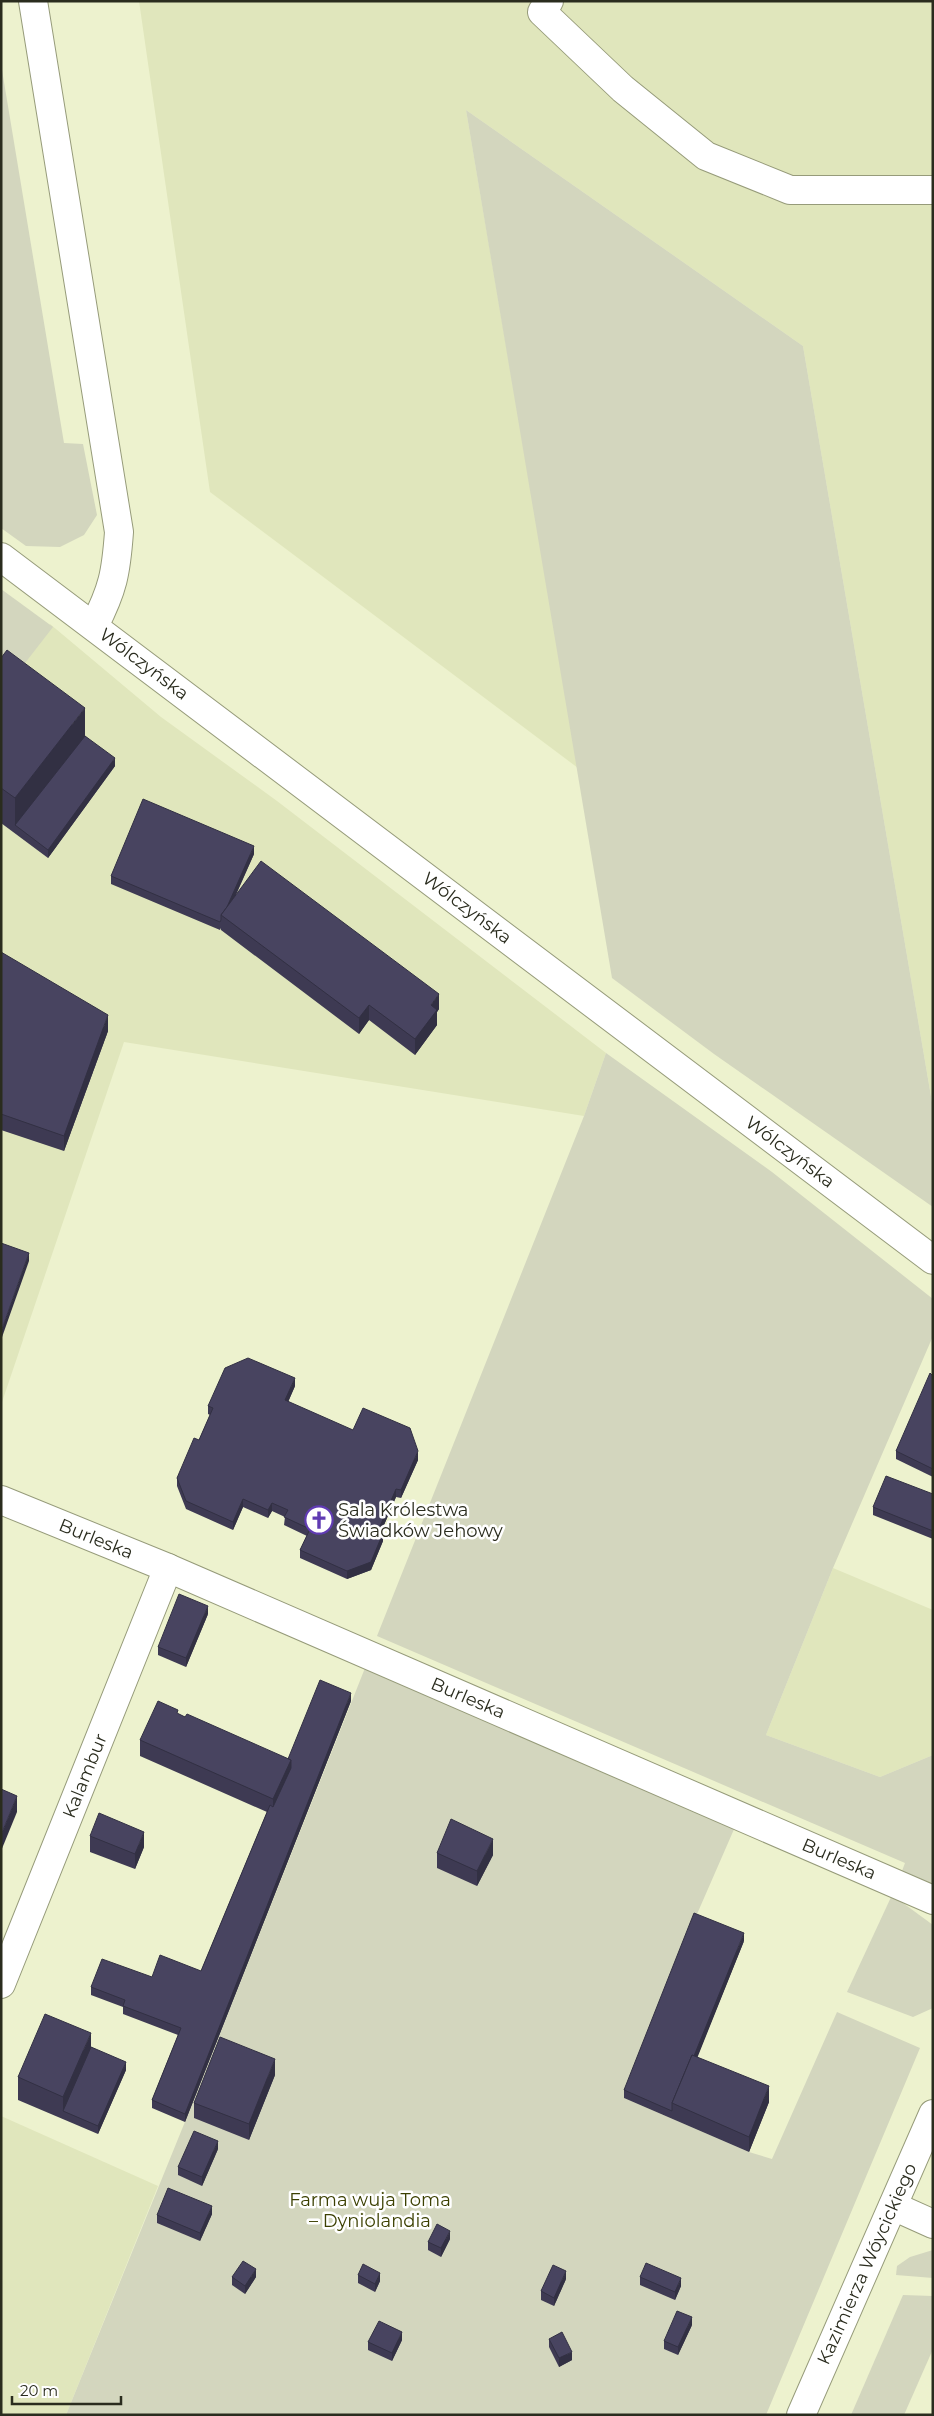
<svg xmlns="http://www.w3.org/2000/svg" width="934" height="2416" font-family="Montserrat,sans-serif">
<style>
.built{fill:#e0e6bc}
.green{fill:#d3d6be}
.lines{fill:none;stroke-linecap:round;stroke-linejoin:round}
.minor-casing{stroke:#969b7a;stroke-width:30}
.minor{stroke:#fff;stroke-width:28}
.wall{fill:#3e3a53}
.shaded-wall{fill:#323043}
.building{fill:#484460;stroke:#323043}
.labels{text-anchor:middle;stroke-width:5;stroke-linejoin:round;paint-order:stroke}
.street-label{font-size:18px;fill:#2a2c1e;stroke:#fff}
.poi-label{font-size:18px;fill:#2a2c1e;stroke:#fff;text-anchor:start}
.park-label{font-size:18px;fill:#3c4002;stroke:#fff}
</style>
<rect width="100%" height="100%" fill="#edf2ce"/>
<!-- built -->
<g class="built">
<path d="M139,1H933V1108L803,346L466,110L578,768L210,492Z"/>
<path d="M50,624L161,717L277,801L606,1053L584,1116L124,1042L1,1405V694Z"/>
<path d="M833,1568L933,1610V1755L880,1777L766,1735Z"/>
<path d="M1,2116L158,2186L66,2415H1Z"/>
</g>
<!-- green -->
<g class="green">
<path d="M1,64L64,443L83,444L97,515L84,535L60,547L26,546L1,528Z"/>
<path d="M466,110L803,346L933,1108V1207L714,1054L612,978Z"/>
<path d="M1,589L53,627L1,694Z"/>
<path d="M606,1053L772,1172L933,1299V1336L833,1568L766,1735L880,1777L933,1755V1884L902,1871L905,1863L377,1636L584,1116Z"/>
<path d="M365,1668L735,1827L694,1921L624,2098L749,2152L772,2159L837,2012L920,2048L766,2415H66L193,2102Z"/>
<path d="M892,1895L933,1925V2008L913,2017L847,1992Z"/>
<path d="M933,2250V2278L896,2275L897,2266L910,2257Z"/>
<path d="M903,2295L933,2296V2349L904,2415H851Z"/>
</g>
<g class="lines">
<!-- minor casing -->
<g class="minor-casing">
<g id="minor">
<path d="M33,1L119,532C116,573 113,589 94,626"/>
<path d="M549,1L542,12L623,89L706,156L790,190H933"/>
<path d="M1,557L933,1260"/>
<path d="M1,1500L168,1568L933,1900"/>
<path d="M1,1984L168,1568"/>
<path d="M893,2206L933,2224"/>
<path d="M801,2415L933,2114"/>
</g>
</g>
<!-- minor -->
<use href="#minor" class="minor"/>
</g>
<!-- wall -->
<g class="wall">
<path d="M1,658L85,736L115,766L48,858L1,823Z"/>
<path d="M254,854L236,895L439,1009L437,1012V1025L415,1055L369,1020L359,1034L221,930V928L220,930L111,884V876Z"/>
<path d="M1,952L108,1031L64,1151L1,1130Z"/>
<path d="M933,1376V1477L896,1459V1451Z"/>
<path d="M295,1386L288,1402L418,1460L401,1498L396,1497L381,1532L383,1541L371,1570L347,1579L300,1558V1550L307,1536L284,1525L285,1517L272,1511L268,1518L243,1507L233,1530L186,1509L177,1486V1478L199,1440L210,1415L208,1414V1406Z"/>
<path d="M933,1494V1539L873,1515V1507Z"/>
<path d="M208,1614L186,1667L158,1655V1647Z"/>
<path d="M351,1701L185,2122L152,2108V2100L178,2035L123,2014V2007L91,1995V1987L152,1977L201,1971L267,1812L140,1756V1740L178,1714L288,1759Z"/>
<path d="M90,1836L144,1847L135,1869L90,1852Z"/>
<path d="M437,1853L493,1855L477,1886L437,1868Z"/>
<path d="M744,1941L697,2057L769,2102L749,2152L624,2098V2090Z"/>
<path d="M91,2047L126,2070L98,2134L18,2100V2077Z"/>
<path d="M275,2075L249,2140L194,2118V2103Z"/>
<path d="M218,2149L202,2186L178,2175V2167Z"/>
<path d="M212,2214L200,2241L157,2223V2215Z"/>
<path d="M450,2239L441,2257L428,2250V2242Z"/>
<path d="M358,2275L380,2281L375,2292L358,2283Z"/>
<path d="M232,2277H256L245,2294L232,2285Z"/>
<path d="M640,2277L681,2286L675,2300L640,2285Z"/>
<path d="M566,2279L554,2306L541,2300V2291Z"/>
<path d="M692,2325L678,2355L664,2349V2341Z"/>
<path d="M549,2339L572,2360L559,2367L549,2347Z"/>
<path d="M402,2340L392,2361L368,2350V2342Z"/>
</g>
<!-- shaded-wall -->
<g class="shaded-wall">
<path d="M85,708V744L15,825V798Z"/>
<path d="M115,758V766L48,858V850Z"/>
<path d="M254,846V854L225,918L223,916Z"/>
<path d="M439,994V1009L437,1012V1025L415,1055V1039L431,1005Z"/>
<path d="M369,1005V1020L359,1034V1018Z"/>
<path d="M108,1015V1031L64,1151V1136Z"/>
<path d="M29,1253V1261L1,1340V1332Z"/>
<path d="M295,1378V1386L285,1409V1400Z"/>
<path d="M418,1451V1460L401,1498V1490Z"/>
<path d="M396,1489V1497L378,1539V1531Z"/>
<path d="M243,1499V1507L233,1530V1522Z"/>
<path d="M272,1503V1511L268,1518V1510Z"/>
<path d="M383,1533V1541L371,1570L347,1579V1571Z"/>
<path d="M208,1606V1614L186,1667V1658Z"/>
<path d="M351,1693V1701L185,2122V2114Z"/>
<path d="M291,1760V1776L273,1815V1799Z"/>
<path d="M17,1796V1812L1,1851V1835Z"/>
<path d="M144,1832V1847L135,1869V1854Z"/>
<path d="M493,1839V1855L477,1886V1871Z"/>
<path d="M744,1933V1941L678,2106L675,2104Z"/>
<path d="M91,2033V2055L63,2111V2119V2097Z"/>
<path d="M275,2059V2075L249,2140V2124Z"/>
<path d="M126,2062V2070L98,2134V2126Z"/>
<path d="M769,2086V2102L749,2152V2137Z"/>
<path d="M218,2141V2149L202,2186V2177Z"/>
<path d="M212,2206V2214L200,2241V2233Z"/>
<path d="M450,2231V2239L441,2257V2248Z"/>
<path d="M256,2269V2277L245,2294V2286Z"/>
<path d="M566,2271V2279L554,2306V2298Z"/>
<path d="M380,2273V2281L375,2292V2284Z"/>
<path d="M681,2278V2286L675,2300V2292Z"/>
<path d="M692,2317V2325L678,2355V2347Z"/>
<path d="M402,2332V2340L392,2361V2353Z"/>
<path d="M572,2352V2360L559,2367V2358Z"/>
</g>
<!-- building -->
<g class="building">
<path d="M7,650L85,708L15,798L1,788V658Z"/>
<path d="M85,736L115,758L48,850L15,825Z"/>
<path d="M143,799L254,846L227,907L221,915V920L220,922L111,876Z"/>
<path d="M261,861L439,994L431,1005L437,1010L415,1039L369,1005L359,1018L221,915Z"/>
<path d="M1,952L108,1015L64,1136L1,1114Z"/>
<path d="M1,1243L29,1253L1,1332Z"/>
<path d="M248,1358L295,1378L285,1400L353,1430L363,1408L410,1428L418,1451L401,1490L396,1489L378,1531L383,1533L371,1562L347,1571L300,1550L310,1529L284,1517L288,1510L272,1503L268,1510L243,1499L233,1522L186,1501L177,1478L194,1438L199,1440L213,1408L208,1406L225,1368Z"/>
<path d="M930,1373L933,1376V1469L896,1451Z"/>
<path d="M886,1476L933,1494V1531L873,1507Z"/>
<path d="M179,1594L208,1606L186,1658L158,1647Z"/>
<path d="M320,1680L351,1693L185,2114L152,2100L181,2028L123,2006L125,2000L91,1987L102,1959L152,1977L160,1955L201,1971L270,1805L273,1807L291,1768V1760L288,1759Z"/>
<path d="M158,1701L178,1710L177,1713L185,1717L187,1714L291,1760L273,1799L140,1740Z"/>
<path d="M1,1789L17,1796L1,1835Z"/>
<path d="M99,1813L144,1832L135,1854L90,1836Z"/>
<path d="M451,1819L493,1839L477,1871L437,1853Z"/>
<path d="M694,1913L744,1933L694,2056L692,2055L672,2103V2111L624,2090Z"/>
<path d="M45,2014L91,2033L63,2097L18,2077Z"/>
<path d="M220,2037L275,2059L249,2124L194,2103Z"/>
<path d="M91,2047L126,2062L98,2126L63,2111Z"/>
<path d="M692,2055L769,2086L749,2137L672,2103Z"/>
<path d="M194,2131L218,2141L202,2177L178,2167Z"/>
<path d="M168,2188L212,2206L200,2233L157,2215Z"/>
<path d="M437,2224L450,2231L441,2248L428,2242Z"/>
<path d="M243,2261L256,2269L245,2286L232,2277Z"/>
<path d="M646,2263L681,2278L675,2292L640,2277Z"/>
<path d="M363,2264L380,2273L375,2284L358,2275Z"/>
<path d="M553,2265L566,2271L554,2298L541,2291Z"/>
<path d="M677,2311L692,2317L678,2347L664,2341Z"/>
<path d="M379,2321L402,2332L392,2353L368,2342Z"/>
<path d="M562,2332L572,2352L559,2358L549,2339Z"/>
</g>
<!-- icons -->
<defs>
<g id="church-ring" transform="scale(1.4375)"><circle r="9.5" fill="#fff" stroke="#603bb3" stroke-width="1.5"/><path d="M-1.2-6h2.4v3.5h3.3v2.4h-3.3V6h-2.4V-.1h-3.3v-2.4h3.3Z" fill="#603bb3"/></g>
</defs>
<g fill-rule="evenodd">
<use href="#church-ring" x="319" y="1520"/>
</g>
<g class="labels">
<!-- street labels -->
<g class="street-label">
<text transform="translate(144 664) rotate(37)" y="6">Wólczyńska</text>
<text transform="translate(467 908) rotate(37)" y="6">Wólczyńska</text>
<text transform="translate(790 1152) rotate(37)" y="6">Wólczyńska</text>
<text transform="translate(96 1539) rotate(22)" y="6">Burleska</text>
<text transform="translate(468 1698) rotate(23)" y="6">Burleska</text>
<text transform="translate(85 1776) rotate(-68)" y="6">Kalambur</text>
<text transform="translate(839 1859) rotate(23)" y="6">Burleska</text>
<text transform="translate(867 2264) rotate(-66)" y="6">Kazimierza Wóycickiego</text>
</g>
<!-- poi labels -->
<g class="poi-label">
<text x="338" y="1516">Sala Królestwa<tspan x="338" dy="21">Świadków Jehowy</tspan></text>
</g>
<!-- park labels -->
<g class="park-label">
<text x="370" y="2206">Farma wuja Toma<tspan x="370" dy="21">– Dyniolandia</tspan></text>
</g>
</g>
<!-- border -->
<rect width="934" height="2416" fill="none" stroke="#2a2c1e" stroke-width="5"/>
<!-- scale -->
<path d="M12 2396v8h109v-8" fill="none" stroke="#2a2c1e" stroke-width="2.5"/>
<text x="20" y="2396" font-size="15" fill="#2a2c1e" stroke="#ffffff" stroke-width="4" paint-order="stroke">20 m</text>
</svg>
